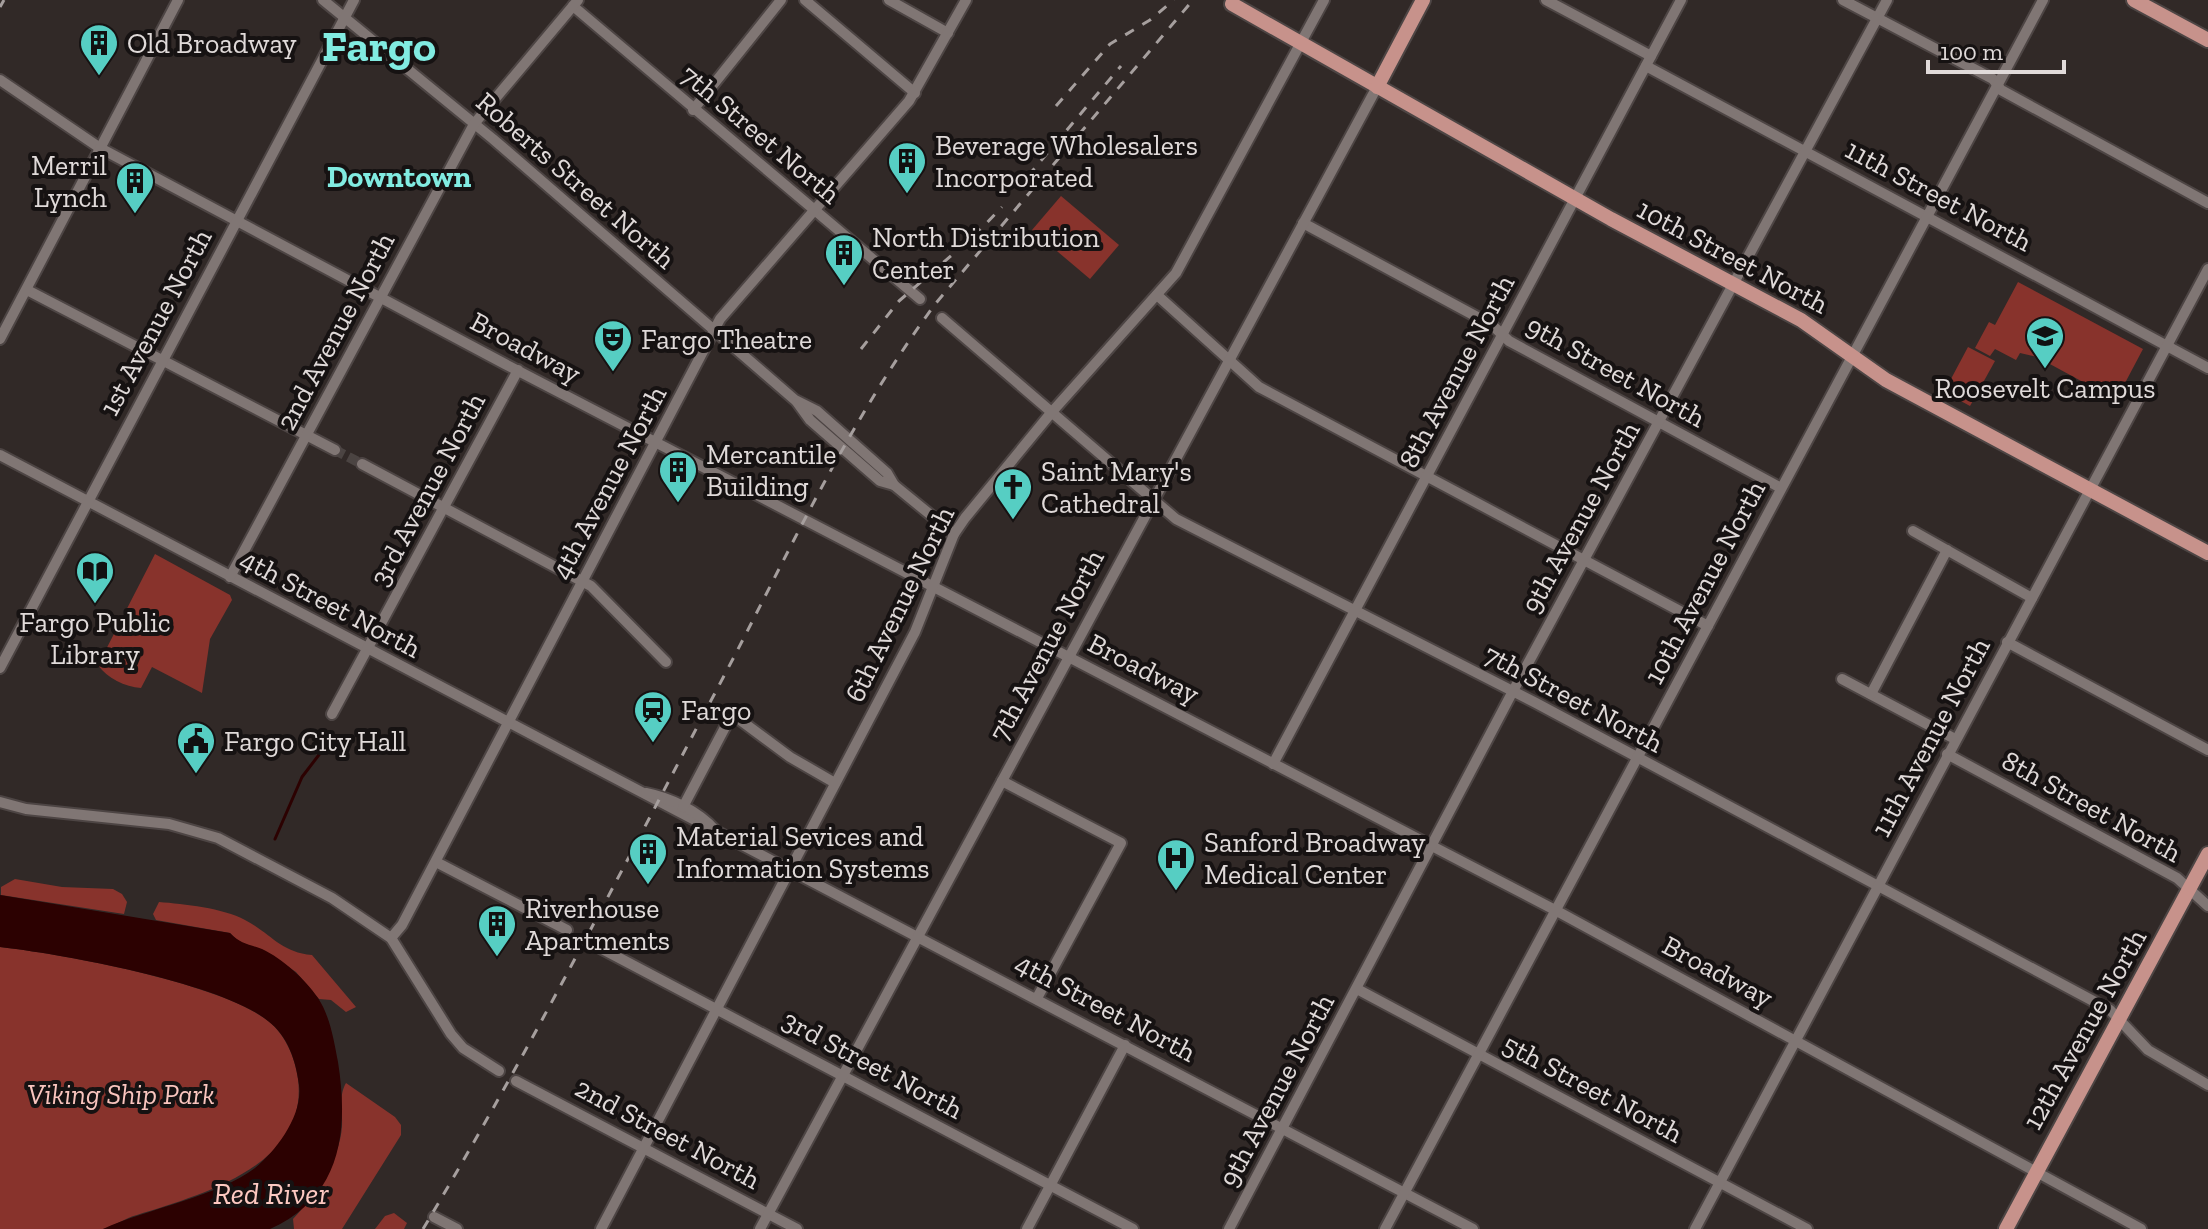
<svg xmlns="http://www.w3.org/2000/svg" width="2208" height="1229" font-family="'Zilla Slab',serif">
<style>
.green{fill:#88332c}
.water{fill:#2c0101}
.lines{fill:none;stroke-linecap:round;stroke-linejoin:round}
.stream{stroke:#2c0101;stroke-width:3}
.minor-tunnel{stroke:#4b4442;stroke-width:10;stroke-dasharray:10 5;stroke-linecap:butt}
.minor-casing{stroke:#4d4544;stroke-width:14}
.major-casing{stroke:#4d4544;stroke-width:18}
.minor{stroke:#807674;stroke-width:10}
.major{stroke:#c7928b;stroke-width:14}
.rail{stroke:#a69f9e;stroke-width:3;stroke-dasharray:10 10;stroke-linecap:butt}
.labels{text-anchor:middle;stroke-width:8;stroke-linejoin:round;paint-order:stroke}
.poi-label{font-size:28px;fill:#e0dad9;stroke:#161212;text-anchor:start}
.street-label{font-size:28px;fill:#e0dad9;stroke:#161212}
.park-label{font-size:28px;font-style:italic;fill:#f9c5be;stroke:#161212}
.neighbourhood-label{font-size:30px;font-weight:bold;fill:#81ebe1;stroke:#161212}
.water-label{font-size:30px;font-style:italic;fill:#fdc9c1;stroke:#161212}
.town-label{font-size:44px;font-weight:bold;fill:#81ebe1;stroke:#161212}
</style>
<rect width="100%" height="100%" fill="#312927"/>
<!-- green -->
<g class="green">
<path d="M1061,196L1119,245L1090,279L1032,230Z"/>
<path d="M2018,282L2143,349L2116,400L2037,357L2020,353L2016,360L1995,349L1990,356L1975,348L1989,322L1995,325Z"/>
<path d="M1968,347L1995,361L1970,406L1944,392Z"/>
<path d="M155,554L230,595L232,600L210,639L202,693L152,667L141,688C125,687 107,678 98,665Z"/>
<path d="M15,879L62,887L113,889L122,894L127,902L124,914L1,895V887Z"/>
<path d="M159,902C184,904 223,908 245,920C272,934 280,952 312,955L356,1007L346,1012L331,1000L319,999L296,972L263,950L239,942L230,933L156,920L153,914Z"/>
<path d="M0,947C62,954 221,983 268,1021C285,1034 295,1057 298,1079C309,1166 200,1195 137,1215C125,1218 115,1226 103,1229C79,1229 27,1229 0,1229Z"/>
<path d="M346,1083L395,1117L401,1125V1135L342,1229H294L293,1219C315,1196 340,1159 342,1126C343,1110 338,1097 346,1083Z"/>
<path d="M394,1213L407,1223L404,1229H375L385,1216Z"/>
</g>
<!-- water -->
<path class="water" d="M0,895L230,933C240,944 249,944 262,949C283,959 305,979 318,998C330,1016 334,1041 338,1062C349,1132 341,1197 270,1229H103C146,1209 219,1196 255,1168C277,1150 303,1115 299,1085C296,1061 288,1036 268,1021C222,983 62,954 0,947Z"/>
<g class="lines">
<!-- stream -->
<path class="stream" d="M275,839L302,777L328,743"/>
<!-- minor-tunnel -->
<path class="minor-tunnel" d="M335,450L362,464"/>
<!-- minor casing -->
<g class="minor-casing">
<g id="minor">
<path d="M323,0L493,139L795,400L817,411L887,473L894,485L954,534"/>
<path d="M805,0L915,93"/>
<path d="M889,0L948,33"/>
<path d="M1546,0L1651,56"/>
<path d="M1843,0L1993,79L2001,90L2208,203"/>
<path d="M573,6L920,299"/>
<path d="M1646,66L2208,368"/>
<path d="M0,80L100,148L505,364L1555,910L2141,1229"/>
<path d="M693,110L781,0"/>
<path d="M1303,223L1492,325L1509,341L1781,488"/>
<path d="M27,290L335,450"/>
<path d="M1157,295L1259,387L1708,626"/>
<path d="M942,318L1176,519L1536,703L2110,1010L2148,1050L2208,1085"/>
<path d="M0,339L178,0"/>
<path d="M797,402L810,420L880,481L894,485"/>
<path d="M0,455L1473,1229"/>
<path d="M362,464L591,586L666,662"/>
<path d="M1913,531L2032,598"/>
<path d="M230,577L474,124L578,0"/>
<path d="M2007,642L2208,750"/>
<path d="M0,668L354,0"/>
<path d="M1842,679L1955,739"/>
<path d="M1871,694L1947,550"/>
<path d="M332,714L518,370"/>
<path d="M1947,754L2177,878L2208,906"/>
<path d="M1273,764L1681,0"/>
<path d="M1002,781L1121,843L1037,998"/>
<path d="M646,793C671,798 698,811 715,830"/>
<path d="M0,802L26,809L169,824L218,838L332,898L391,938L451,1034L463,1048L499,1071"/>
<path d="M683,807L732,714L790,757L835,783"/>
<path d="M436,862L567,930"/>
<path d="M391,938L402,925L720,319L909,101L966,0"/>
<path d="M589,942L1133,1229"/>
<path d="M1357,989L1807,1229"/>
<path d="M516,1081L797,1229"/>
<path d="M434,1217L457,1229"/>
<path d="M601,1229L915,632L954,534L965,518L1051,413L1176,273L1324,0"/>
<path d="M760,1229L1377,87"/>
<path d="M1027,1229L1125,1045"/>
<path d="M1229,1229L1513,691L1887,0"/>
<path d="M1385,1229L2043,0"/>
<path d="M1695,1229L2208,269"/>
</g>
</g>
<!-- major casing -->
<g class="major-casing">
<g id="major">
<path d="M2134,0L2208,40"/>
<path d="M1232,4L1611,219L1801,320L1886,380L2208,553"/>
<path d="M1377,87L1423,0"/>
<path d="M2006,1229L2208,854"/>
</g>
</g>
<!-- minor -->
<use href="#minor" class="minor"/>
<!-- major -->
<use href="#major" class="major"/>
<!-- rail -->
<g class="rail">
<path d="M0,7L4,0"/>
<path d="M1056,106L1110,44L1150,20L1174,0"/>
<path d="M1028,176L1121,66"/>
<path d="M861,349L899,301L975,235L1002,207"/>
<path d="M423,1229C535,1042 633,848 735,655C797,535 855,412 936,303L1193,0"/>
</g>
</g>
<!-- icons -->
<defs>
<g id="building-pin" transform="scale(2)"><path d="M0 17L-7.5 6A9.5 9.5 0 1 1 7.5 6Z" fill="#56cec3" stroke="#161212"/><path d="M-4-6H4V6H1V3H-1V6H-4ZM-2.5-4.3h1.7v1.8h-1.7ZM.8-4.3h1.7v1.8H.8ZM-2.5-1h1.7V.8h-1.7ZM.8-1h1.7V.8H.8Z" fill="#111"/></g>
<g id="school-pin" transform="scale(2)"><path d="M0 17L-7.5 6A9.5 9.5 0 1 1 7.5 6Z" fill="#56cec3" stroke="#161212"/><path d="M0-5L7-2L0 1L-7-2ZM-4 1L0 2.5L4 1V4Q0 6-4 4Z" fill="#111"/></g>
<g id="theatre-pin" transform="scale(2)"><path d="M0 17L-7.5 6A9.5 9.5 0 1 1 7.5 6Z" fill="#56cec3" stroke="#161212"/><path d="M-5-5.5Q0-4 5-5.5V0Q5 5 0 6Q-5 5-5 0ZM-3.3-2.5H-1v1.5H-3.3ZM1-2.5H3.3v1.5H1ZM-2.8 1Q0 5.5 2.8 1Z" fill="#111"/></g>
<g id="church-pin" transform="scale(2)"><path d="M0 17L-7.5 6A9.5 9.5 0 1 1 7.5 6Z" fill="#56cec3" stroke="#161212"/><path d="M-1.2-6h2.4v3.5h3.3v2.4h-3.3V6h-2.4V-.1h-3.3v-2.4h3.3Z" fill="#111"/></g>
<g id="library-pin" transform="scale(2)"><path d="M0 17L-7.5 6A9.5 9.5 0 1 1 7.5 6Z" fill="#56cec3" stroke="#161212"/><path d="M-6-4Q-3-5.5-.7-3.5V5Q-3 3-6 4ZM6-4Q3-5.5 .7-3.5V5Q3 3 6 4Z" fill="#111"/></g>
<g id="station-pin" transform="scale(2)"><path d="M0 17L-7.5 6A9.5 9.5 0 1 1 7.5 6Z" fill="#56cec3" stroke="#161212"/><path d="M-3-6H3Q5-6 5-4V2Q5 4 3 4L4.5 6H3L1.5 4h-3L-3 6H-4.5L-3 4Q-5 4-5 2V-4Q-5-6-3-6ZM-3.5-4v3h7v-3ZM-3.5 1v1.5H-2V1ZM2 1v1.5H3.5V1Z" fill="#111"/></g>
<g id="civic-pin" transform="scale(2)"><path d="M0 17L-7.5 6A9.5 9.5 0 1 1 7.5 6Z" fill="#56cec3" stroke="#161212"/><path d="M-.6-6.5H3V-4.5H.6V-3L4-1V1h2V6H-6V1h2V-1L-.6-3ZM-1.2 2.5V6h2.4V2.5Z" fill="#111"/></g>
<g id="hospital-pin" transform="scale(2)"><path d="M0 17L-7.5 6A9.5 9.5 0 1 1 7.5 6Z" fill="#56cec3" stroke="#161212"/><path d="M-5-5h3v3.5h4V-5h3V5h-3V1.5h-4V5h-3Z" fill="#111"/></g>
</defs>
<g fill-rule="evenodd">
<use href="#building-pin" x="99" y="43"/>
<use href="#building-pin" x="907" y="161"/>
<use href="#building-pin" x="135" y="181"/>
<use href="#building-pin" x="844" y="253"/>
<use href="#school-pin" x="2045" y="336"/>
<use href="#theatre-pin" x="613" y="339"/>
<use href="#building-pin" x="678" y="470"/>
<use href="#church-pin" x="1013" y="487"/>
<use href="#library-pin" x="95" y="571"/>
<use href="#station-pin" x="653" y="710"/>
<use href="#civic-pin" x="196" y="741"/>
<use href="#building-pin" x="648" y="852"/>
<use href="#hospital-pin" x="1176" y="858"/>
<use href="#building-pin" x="497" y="924"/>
</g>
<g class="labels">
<!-- poi labels -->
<g class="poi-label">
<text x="127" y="53">Old Broadway</text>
<text x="935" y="155">Beverage Wholesalers<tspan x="935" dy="32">Incorporated</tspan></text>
<text x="107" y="175" text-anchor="end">Merril<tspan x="107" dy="32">Lynch</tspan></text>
<text x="872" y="247">North Distribution<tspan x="872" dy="32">Center</tspan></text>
<text x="641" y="349">Fargo Theatre</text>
<text x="2045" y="398" text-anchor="middle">Roosevelt Campus</text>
<text x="706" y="464">Mercantile<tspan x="706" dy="32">Building</tspan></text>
<text x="1041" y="481">Saint Mary's<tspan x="1041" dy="32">Cathedral</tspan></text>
<text x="95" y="632" text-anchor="middle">Fargo Public<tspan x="95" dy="32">Library</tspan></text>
<text x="681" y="720">Fargo</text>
<text x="224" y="751">Fargo City Hall</text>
<text x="676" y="846">Material Sevices and<tspan x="676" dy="32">Information Systems</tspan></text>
<text x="1204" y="852">Sanford Broadway<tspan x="1204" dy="32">Medical Center</tspan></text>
<text x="525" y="918">Riverhouse<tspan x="525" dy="32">Apartments</tspan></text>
</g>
<!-- street labels -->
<g class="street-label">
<text transform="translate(761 134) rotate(40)" y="10">7th Street North</text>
<text transform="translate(576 180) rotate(41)" y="10">Roberts Street North</text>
<text transform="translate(1939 195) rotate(28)" y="10">11th Street North</text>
<text transform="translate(1733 256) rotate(28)" y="10">10th Street North</text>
<text transform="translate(155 322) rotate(-62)" y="10">1st Avenue North</text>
<text transform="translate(335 331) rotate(-62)" y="10">2nd Avenue North</text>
<text transform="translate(526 347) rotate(28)" y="10">Broadway</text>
<text transform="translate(1456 371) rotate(-62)" y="10">8th Avenue North</text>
<text transform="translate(1616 371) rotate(29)" y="10">9th Street North</text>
<text transform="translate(608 482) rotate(-62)" y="10">4th Avenue North</text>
<text transform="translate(427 489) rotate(-62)" y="10">3rd Avenue North</text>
<text transform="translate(1580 517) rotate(-61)" y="10">9th Avenue North</text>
<text transform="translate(1704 582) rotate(-62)" y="10">10th Avenue North</text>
<text transform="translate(331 603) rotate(28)" y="10">4th Street North</text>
<text transform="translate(899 604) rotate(-64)" y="10">6th Avenue North</text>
<text transform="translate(1046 645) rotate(-62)" y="10">7th Avenue North</text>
<text transform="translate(1144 668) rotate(27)" y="10">Broadway</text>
<text transform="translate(1574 698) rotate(28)" y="10">7th Street North</text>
<text transform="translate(1930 737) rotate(-62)" y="10">11th Avenue North</text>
<text transform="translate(2092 806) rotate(29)" y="10">8th Street North</text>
<text transform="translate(1718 971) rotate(28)" y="10">Broadway</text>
<text transform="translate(1106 1007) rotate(28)" y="10">4th Street North</text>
<text transform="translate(2084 1029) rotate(-61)" y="10">12th Avenue North</text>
<text transform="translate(873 1064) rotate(28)" y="10">3rd Street North</text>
<text transform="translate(1593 1088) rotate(28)" y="10">5th Street North</text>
<text transform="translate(1276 1090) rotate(-62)" y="10">9th Avenue North</text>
<text transform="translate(668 1133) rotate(28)" y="10">2nd Street North</text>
</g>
<!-- park labels -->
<g class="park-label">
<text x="121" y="1104">Viking Ship Park</text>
</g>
<!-- neighbourhood labels -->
<g class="neighbourhood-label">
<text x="399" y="187">Downtown</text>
</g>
<!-- water labels -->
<g class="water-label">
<text x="271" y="1204">Red River</text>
</g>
<!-- town labels -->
<g class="town-label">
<text x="379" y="61">Fargo</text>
</g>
</g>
<!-- scale -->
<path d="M1928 60v12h136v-12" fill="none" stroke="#e0dad9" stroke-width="4"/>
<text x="1940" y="60" font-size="24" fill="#e0dad9" stroke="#161212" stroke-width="6" paint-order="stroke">100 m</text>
</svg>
